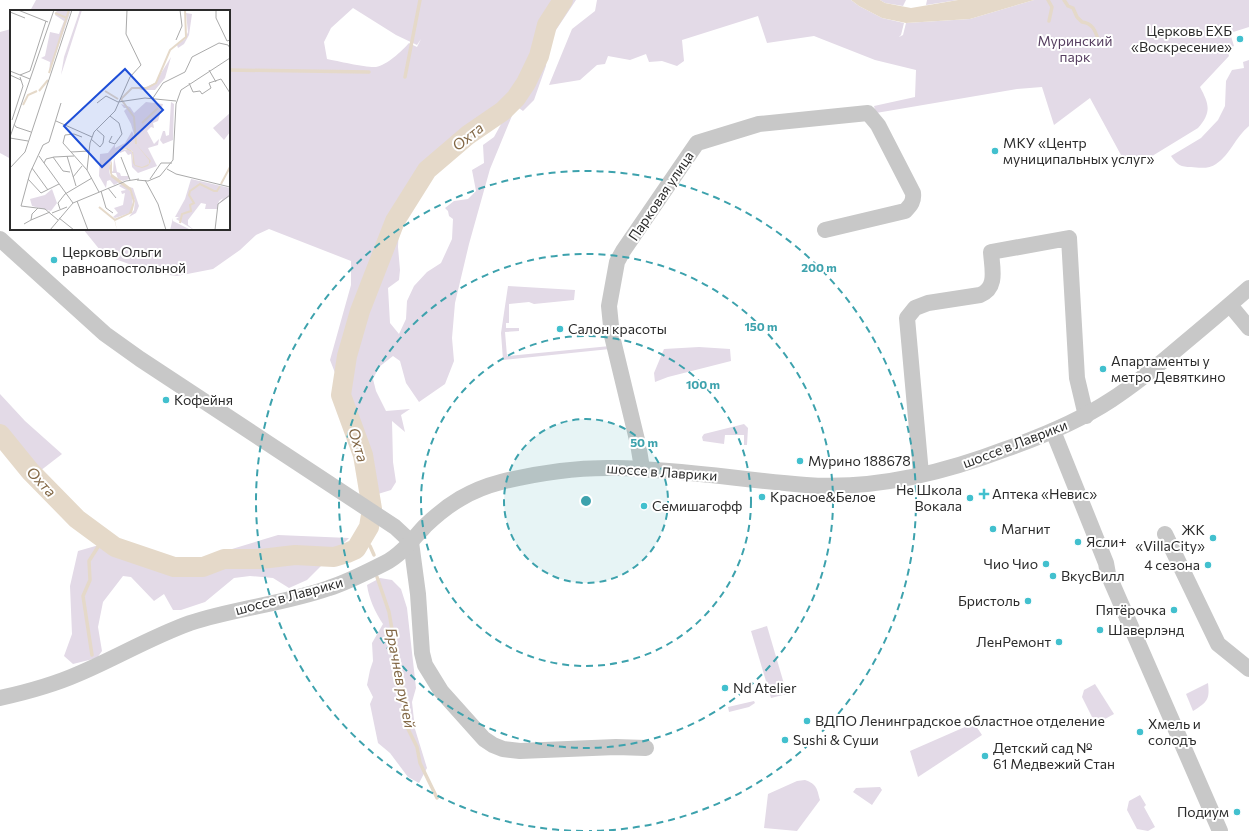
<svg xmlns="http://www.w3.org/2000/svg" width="1249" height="831" font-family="Commissioner,sans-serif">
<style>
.green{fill:#e3dae7;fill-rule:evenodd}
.water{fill:#e5d9c9}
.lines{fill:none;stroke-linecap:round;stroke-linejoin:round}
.stream{stroke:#e5d9c9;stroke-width:3.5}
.river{stroke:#e5d9c9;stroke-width:20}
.minor{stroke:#c8c8c8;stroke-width:16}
.ring{fill:none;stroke:#3da2ad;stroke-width:2;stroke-dasharray:7 5}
.poi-dot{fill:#42c0ce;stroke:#fff;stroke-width:1.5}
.labels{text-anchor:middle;stroke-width:4;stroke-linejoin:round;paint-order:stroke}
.poi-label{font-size:14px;fill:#2b2b2b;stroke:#fff;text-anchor:start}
.park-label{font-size:14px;fill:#573f61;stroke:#fff}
.street-label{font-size:14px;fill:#2b2b2b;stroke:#fff}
.water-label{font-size:15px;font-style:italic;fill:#826745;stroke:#fff}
.inset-river{fill:none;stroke:#e5d9c9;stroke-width:2}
.inset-road{fill:none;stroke:#aaa;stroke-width:1}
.view{fill:#1d4ed8;fill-opacity:0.15;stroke:#1d4ed8;stroke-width:2}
.inset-edge{fill:none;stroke:#2b2b2b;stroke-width:2}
.centre{fill:#3da2ad;stroke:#fff;stroke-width:2}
.ring-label{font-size:12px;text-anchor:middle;font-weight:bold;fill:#3da2ad;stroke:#fff;stroke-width:4;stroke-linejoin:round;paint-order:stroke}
</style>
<rect width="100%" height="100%" fill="#fff"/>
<!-- green -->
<g class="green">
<path d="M36,0H576L548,42L546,66L534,100L523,111L516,106L490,169L469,244L455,303L452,338L454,361L445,384L419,402L406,383L400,361L393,356L379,367L373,379L376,391L386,411L410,409L401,415L405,432L392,421L393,462L396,482L391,490L378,494L371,465L330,360L351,285V261L269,229L256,235L240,250L213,269L177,276L154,273L104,255L83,229H229V11H30ZM353,8L396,35L417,45L421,39L417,47L409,43C402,51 387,65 376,67C367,68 338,61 327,59L324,42L331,28ZM506,115L494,137L483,145L484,163L472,170L476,191L468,199L454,201L445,208L448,211L449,216L453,219L452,239L441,263L427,272L414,286L407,301L406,319L399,334L390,323L388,288L399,280L400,270L398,247L399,225L431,173L452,156L450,149L463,135L486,118Z"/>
<path d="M597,0H851L859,6L882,18L904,23L901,35L899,37L903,35L906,23L970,19L1034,0H1249V27L1230,33L1234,46L1227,49L1229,56L1200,87C1209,104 1212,112 1198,128L1144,161C1135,163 1129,161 1121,155L1090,98L1054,125L1042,87L1017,89L876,113L874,106L915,97L916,70L875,60L814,36L767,43L758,16L682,40L684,61L677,66L662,61L649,62L646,54L630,60L608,56L605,64L597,65L580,80L549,85L572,29L595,11Z"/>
<path d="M880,0H906L903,6L885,3Z"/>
<path d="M927,0H958L926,5Z"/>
<path d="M11,29V159L0,153V32Z"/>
<path d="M1249,60V126C1236,136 1230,155 1216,164C1210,169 1199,168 1191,167C1181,167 1177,165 1171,156L1201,138L1218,120L1225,106L1226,81L1232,70L1244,68L1243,62Z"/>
<path d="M508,286L575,290L574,300L534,304L529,302L509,304V323H506V328H519V331L505,332L507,356L610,346V349L503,360L501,333Z"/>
<path d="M699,347L730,349L731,361L668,377L655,382L654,373L664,349Z"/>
<path d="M0,394L25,421L62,454L40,471L0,442Z"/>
<path d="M744,424L748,428L747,445H744V435H725L724,444L703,441L702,437L704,434Z"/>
<path d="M278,535L349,538L307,580L289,588L273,578L250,576L234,578L205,602L181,610H173L164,594L154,601L131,577L123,576L103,602L98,627L102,651L97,658L73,664L64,656L72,634L70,586L78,551L120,539L147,553L179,565Z"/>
<path d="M380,578L392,580L401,589L407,608L416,688L412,702L415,729L427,768L419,783L408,777L390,753L378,743L370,704L373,697L367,685L370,670L373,661L372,643L383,624C375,612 369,599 367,585Z"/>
<path d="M767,626L787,694L771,698L751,631Z"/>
<path d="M1208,683C1210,700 1207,702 1193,711L1186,694Z"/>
<path d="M1095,684L1114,714L1103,720L1092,717L1082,697L1084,690Z"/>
<path d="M754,701L755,703L749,707L729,712L728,707Z"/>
<path d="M974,723L982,735L918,777L910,751Z"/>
<path d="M805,780C817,784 817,789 820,800L797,831L764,828L768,794L797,781Z"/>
<path d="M880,787L882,790L872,805L853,792L856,788Z"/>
<path d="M1140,795L1146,805L1144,807L1155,827L1148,831L1137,829L1127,810L1129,801Z"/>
</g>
<!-- water -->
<path class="water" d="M851,0H880L885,3L911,8L958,0H1034L970,19L906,23L882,18L859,6Z"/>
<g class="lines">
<!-- stream -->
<g class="stream">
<path d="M1048,0L1052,7L1049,21"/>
<path d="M1064,0L1068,6L1073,8L1077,17L1082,22C1092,23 1095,30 1098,39L1108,42"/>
<path d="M229,70L369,72"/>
<path d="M405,77L420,0"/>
<path d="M363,540L370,546L374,555"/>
<path d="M377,577L389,612L394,641L404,696L406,725L417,747L420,763L437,798"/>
<path d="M92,655L83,596L90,580L89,561L103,539"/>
</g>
<!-- river -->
<path class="river" d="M0,434L30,471L77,519L115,547L174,567H203L224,559H261L295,555L334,557L347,553L356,549L369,527L372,509L363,455L341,395L347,356L360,311L395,221L427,170L468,135L503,111L516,98L526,83L539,56L547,25L563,0"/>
<!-- minor -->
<g class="minor">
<path d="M0,239L105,334L140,359L395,527L411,542L418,594L422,653L425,665L441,691L484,739L493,745L503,749L520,751L616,747L646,748"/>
<path d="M1230,305L1249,328"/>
<path d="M1053,431L1106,563L1108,574L1220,831"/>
<path d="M642,468L638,444L612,336L609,306L617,262L623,251L697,143L759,124L868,113L878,125L913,193C914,201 911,205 905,211L825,230"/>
<path d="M921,474L907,318L915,308L928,303L980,295C998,288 992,268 991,252L1069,238L1077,378L1086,416"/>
<path d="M1165,534L1218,644L1249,669"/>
<path d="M0,698C27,692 53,685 78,674C116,658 151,637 190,623C235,608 284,604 329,588C348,582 367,572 385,563C401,555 413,539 425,526C448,504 470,490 501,482C537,473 578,467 616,468C679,469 743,480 806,485C874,490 943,473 1006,449C1043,436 1079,421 1111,400C1134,385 1155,368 1176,350C1200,330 1225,309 1249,288"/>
</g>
</g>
<!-- distance rings -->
<circle cx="586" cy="501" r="82" fill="#3da2ad" fill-opacity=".12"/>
<g class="ring">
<circle cx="586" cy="501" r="82"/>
<circle cx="586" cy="501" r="165"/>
<circle cx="586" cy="501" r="247"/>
<path d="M583 831A330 330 0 1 1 589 831"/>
</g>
<!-- markers -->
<g class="poi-dot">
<circle cx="1240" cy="39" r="4"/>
<circle cx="995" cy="151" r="4"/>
<circle cx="54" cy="260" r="4"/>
<circle cx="560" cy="329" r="4"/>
<circle cx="1103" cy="369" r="4"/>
<circle cx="166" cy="400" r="4"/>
<circle cx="800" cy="461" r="4"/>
<path d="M982 488h4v4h4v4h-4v4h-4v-4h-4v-4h4z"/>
<circle cx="762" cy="497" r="4"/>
<circle cx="970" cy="498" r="4"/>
<circle cx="644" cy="506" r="4"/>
<circle cx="993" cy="529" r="4"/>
<circle cx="1213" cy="538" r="4"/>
<circle cx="1078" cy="542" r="4"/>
<circle cx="1046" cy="564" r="4"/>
<circle cx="1208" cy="565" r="4"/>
<circle cx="1053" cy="576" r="4"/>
<circle cx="1028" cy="601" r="4"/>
<circle cx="1174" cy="610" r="4"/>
<circle cx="1100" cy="630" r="4"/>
<circle cx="1059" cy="642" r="4"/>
<circle cx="725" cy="688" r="4"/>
<circle cx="807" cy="721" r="4"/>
<circle cx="1140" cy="732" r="4"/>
<circle cx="785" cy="740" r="4"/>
<circle cx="985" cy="756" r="4"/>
<circle cx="1237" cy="812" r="4"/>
</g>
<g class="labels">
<!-- poi labels -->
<g class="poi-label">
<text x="1232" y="36" text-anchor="end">Церковь ЕХБ<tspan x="1232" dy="16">«Воскресение»</tspan></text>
<text x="1003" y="148">МКУ «Центр<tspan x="1003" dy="16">муниципальных услуг»</tspan></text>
<text x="62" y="257">Церковь Ольги<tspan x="62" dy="16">равноапостольной</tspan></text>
<text x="568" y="334">Салон красоты</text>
<text x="1111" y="366">Апартаменты у<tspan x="1111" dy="16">метро Девяткино</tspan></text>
<text x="174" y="405">Кофейня</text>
<text x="808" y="466">Мурино 188678</text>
<text x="962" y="495" text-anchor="end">Не Школа<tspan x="962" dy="16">Вокала</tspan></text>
<text x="992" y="499">Аптека «Невис»</text>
<text x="770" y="502">Красное&amp;Белое</text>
<text x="652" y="511">Семишагофф</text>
<text x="1001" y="534">Магнит</text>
<text x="1205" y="535" text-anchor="end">ЖК<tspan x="1205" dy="16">«VillaCity»</tspan></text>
<text x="1086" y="547">Ясли+</text>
<text x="1038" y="569" text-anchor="end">Чио Чио</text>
<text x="1200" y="570" text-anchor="end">4 сезона</text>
<text x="1061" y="581">ВкусВилл</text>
<text x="1020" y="606" text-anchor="end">Бристоль</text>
<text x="1166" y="615" text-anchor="end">Пятёрочка</text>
<text x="1108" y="635">Шаверлэнд</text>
<text x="1051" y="647" text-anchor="end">ЛенРемонт</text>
<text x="733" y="693">Nd Atelier</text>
<text x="815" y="726">ВДПО Ленинградское областное отделение</text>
<text x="1148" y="729">Хмель и<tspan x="1148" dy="16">солодъ</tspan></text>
<text x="793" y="745">Sushi &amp; Суши</text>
<text x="993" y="753">Детский сад №<tspan x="993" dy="16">61 Медвежий Стан</tspan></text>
<text x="1229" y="817" text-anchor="end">Подиум</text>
</g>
<!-- park labels -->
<g class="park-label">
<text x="1075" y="46">Муринский<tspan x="1075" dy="16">парк</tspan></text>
</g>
<!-- street labels -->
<g class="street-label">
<text transform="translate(661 196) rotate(-56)" y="5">Парковая улица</text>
<text transform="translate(1015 444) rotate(-21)" y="5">шоссе в Лаврики</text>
<text transform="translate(662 472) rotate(4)" y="5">шоссе в Лаврики</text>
<text transform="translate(289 596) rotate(-15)" y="5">шоссе в Лаврики</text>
</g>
<!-- water labels -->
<g class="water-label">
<text transform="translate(468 137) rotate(-39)" y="5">Охта</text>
<text transform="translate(358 445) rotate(73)" y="5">Охта</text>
<text transform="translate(41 482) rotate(47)" y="5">Охта</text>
<text transform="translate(400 678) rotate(79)" y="5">Брачнев ручей</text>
</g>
</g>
<!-- overview -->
<g transform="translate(10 10)">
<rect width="220" height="220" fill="#fff"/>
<path d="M47,0H61L39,64L40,52L31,48L35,46L40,22L49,24L54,11L45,5ZM70,0H72L51,65L54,47ZM176,3L182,4L179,25L174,34L168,38L167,35L175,29L178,22ZM161,47L155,68L145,80H129L145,73ZM136,92L153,94L148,111L143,113L144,118L141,117L137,121L144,134L149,129L148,135L138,138L147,156L128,163L122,157L121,144L118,145L115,141L110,143L109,141L118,139L122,142L123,151V142L118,138L109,139L102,148L99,160L100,165L110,172L104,175L100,170L97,171L96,178L89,166L90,144L98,143L105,134V138L115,133L122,121L125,128L121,114L114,101L117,98H114L111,94L120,97L124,103ZM161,92L164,94L163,130L153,134L150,130L153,121H155L156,126L159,125ZM220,103V122L214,130L203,118ZM104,147L107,162L110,163L111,166H119V169L113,171L108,169L106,163H102L100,158L103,162ZM181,169L220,178V186L209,194L213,188L209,191L207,199H195L196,194L191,193L178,210V215L184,220L166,209L169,207H165L175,189ZM112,173L122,183L123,198L120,203L105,208L103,207L108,203L104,198L113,195L115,183L112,184L111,181L116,180L109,176ZM119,177L123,178L129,196L126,203L119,207L124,200L125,191ZM42,179L47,193L41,201L22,196L20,189L35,185ZM163,208V211L181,220H160Z" fill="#e3dae7"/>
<path d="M125,133L141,151L138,156L132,158L125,156L123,153L122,142L116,139L108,141L102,150V164L121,178L125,191L122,203L105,211L107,220L104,209L119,203L123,192L120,181L101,167L99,158L105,143L109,139L118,138L123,142L125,155L132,157L139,154V150Z" fill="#e5d9c9"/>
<path class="inset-river" d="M45,3L57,8M39,63L59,0M29,81L38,70M95,81L108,89M13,95L18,85L27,81M132,113L148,98M126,134L124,107L111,89L122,78H137L146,73L160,40L176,27L175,0M211,174L220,157M89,197L105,210M170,213L172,204L181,201L180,195L184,193L179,185L180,181L190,174L204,181H207L210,176"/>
<path class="inset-road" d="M8,0L38,12M206,0V8L217,31L220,30M0,2L15,8M166,30L172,16L170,0M199,60L206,72M0,61L20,69M0,65L11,70M10,65L20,61L36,11M179,73L183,82L190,81L192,84L201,78L199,73L211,69L220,83M143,88L153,73L175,62L182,47L209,33L218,35L220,38M87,93L96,86L108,92L135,88L166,91M100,106L109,113L112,124L105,134L99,132L102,126M2,110L13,76L10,67M46,111L82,127M4,114L6,117L21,122M0,127L44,0M72,127L64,124L55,125L53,133L77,160L89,182M0,128L18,131M81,129L90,137L93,133L94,126L86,119M61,142L79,141M29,146L63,193M57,146L66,176M43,147L53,161L60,162M111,147L120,170M34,153L36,149L44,147L64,146M0,158L15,142L62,0M22,158L38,180M157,159L166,164L220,177M77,160L80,133L84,122L105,101L120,67L131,55L116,24L117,0M63,167L72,156M18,169L31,183L49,174M140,169L151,153H162M127,170L138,171L150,166L163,150L166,94L171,80L220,48M135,170L148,194L156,220M98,178L106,188M91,181L96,198L103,203M67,191L78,220M50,199L48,193L55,184L82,168M42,203L57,197M49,208L64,220M21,210L40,202M48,210L35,199L11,196L20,163L33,135L39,132L51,93M14,214L21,210L22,204L28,198M40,220L63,193L116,171L129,169M205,220L208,194L220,185"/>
<path class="view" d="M115,59L153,100L92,157L54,116Z"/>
<rect width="220" height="220" class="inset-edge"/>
</g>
<circle cx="586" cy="501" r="6" class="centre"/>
<g class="ring-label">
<text x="819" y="272">200 m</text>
<text x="761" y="331">150 m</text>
<text x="703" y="389">100 m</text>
<text x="644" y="447">50 m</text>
</g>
</svg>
